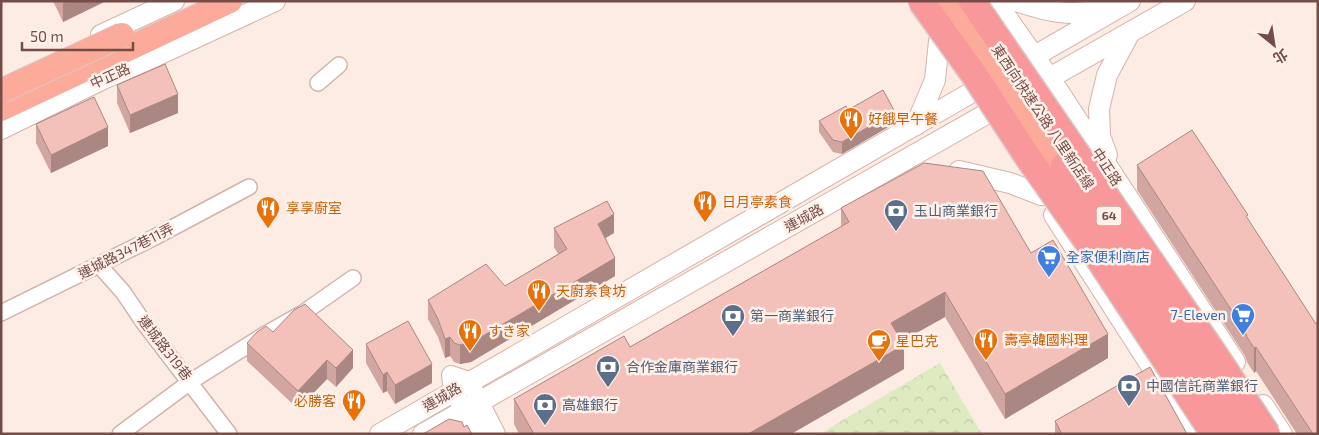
<svg xmlns="http://www.w3.org/2000/svg" width="1319" height="435" font-family="'Exo 2','Noto Sans TC','Noto Sans JP',sans-serif">
<style>
.park{fill:url(#park-crowns)}
.lines{fill:none;stroke-linecap:round;stroke-linejoin:round}
.minor-casing{stroke:#d1b3ac;stroke-width:18}
.tertiary-casing{stroke:#d1b3ac;stroke-width:20}
.secondary-casing{stroke:#d7b2ab;stroke-width:22}
.trunk-casing{stroke:#d9cdcc;stroke-width:26}
.minor{stroke:#fff;stroke-width:15}
.tertiary{stroke:#fff;stroke-width:18}
.secondary{stroke:#fff;stroke-width:20}
.trunk{stroke:#fcaa9a;stroke-width:24}
.trunk-bridge-casing{stroke:#d9cdcc;stroke-width:26;stroke-linecap:butt}
.motorway-bridge-casing{stroke:#d9cdcc;stroke-width:29;stroke-linecap:butt}
.trunk-bridge{stroke:#fcaa9a;stroke-width:24}
.motorway-bridge{stroke:#f9989a;stroke-width:26}
.wall{fill:#d1a6a0}
.shaded-wall{fill:#aa8782}
.building{fill:#f3c1ba;stroke:#aa8782}
.labels{text-anchor:middle;stroke-width:5;stroke-linejoin:round;paint-order:stroke}
.shield{fill:#fff1ea;stroke:#9f7e79;stroke-width:1}
.shield-label{font-size:12px;font-weight:bold;fill:#764c48}
.street-label{font-size:14px;fill:#764c48;stroke:#fff1ea}
.food-label{font-size:14px;fill:#c56008;stroke:#fff1ea;text-anchor:start}
.service-label{font-size:14px;fill:#4e5e75;stroke:#fff1ea;text-anchor:start}
.shop-label{font-size:14px;fill:#366cbe;stroke:#fff1ea;text-anchor:start}
</style>
<defs>
<pattern id="park-crowns" width="20" height="18" patternUnits="userSpaceOnUse" patternTransform="scale(1.25)"><rect width="20" height="18" fill="#deebc1"/><path d="M2 6a3 3 0 1 1 6 0M12 15a3 3 0 1 1 6 0" fill="none" stroke="#c2cba7"/></pattern>
</defs>
<rect width="100%" height="100%" fill="#fdece3"/>
<!-- park -->
<path class="park" d="M940,363L982,434H820L836,424Z"/>
<g class="lines">
<!-- minor casing -->
<g class="minor-casing">
<g id="minor">
<path d="M318,83L339,65"/>
<path d="M99,265L123,292L144,323L229,434"/>
<path d="M1,313L155,237L249,187"/>
<path d="M120,434L190,382L264,335L303,313L353,278"/>
</g>
</g>
<!-- tertiary casing -->
<g class="tertiary-casing">
<path id="tertiary" d="M477,434L453,391L451,375L469,381L496,434"/>
</g>
<!-- secondary casing -->
<g class="secondary-casing">
<g id="secondary">
<path d="M995,1L1057,89L1235,362"/>
<path d="M1016,1C1048,12 1074,18 1107,8"/>
<path d="M101,35L174,1"/>
<path d="M916,125L935,80L939,41"/>
<path d="M1,129L103,79L156,56L275,1"/>
<path d="M1107,155L1100,136L1099,109L1107,75L1129,34"/>
<path d="M959,171L1010,183L1041,195"/>
<path d="M1054,215L1157,375L1175,406L1195,434"/>
<path d="M1263,405L1282,434"/>
<path d="M380,434L1130,1"/>
<path d="M423,434L1185,1"/>
</g>
</g>
<!-- trunk casing -->
<g class="trunk-casing">
<path id="trunk" d="M1,109L230,1"/>
</g>
<!-- minor -->
<use href="#minor" class="minor"/>
<!-- tertiary -->
<use href="#tertiary" class="tertiary"/>
<!-- secondary -->
<use href="#secondary" class="secondary"/>
<!-- trunk -->
<use href="#trunk" class="trunk"/>
<!-- trunk-bridge casing -->
<g class="trunk-bridge-casing">
<g id="trunk-bridge">
<path d="M943,1L954,13L989,65L1069,188"/>
<path d="M1,91L122,35"/>
</g>
</g>
<!-- motorway-bridge casing -->
<g class="motorway-bridge-casing">
<g id="motorway-bridge">
<path d="M921,1L975,76L1027,156L1087,241L1214,434"/>
<path d="M972,1L1217,358L1267,434"/>
<path d="M1064,166L1238,434"/>
</g>
</g>
<!-- trunk-bridge -->
<use href="#trunk-bridge" class="trunk-bridge"/>
<!-- motorway-bridge -->
<use href="#motorway-bridge" class="motorway-bridge"/>
</g>
<!-- wall -->
<g class="wall">
<path d="M53,1H106L63,22Z"/>
<path d="M117,85L178,113L130,133L117,103Z"/>
<path d="M848,110L895,123L842,154L833,152L819,132V121Z"/>
<path d="M36,124L108,146L51,173L36,143Z"/>
<path d="M1137,165L1248,220L1318,434H1297L1256,371L1254,373L1247,362L1245,356L1137,190Z"/>
<path d="M841,208L1108,358L1005,419L945,317L902,341L904,369L791,434H519L514,424V399L630,347L841,227Z"/>
<path d="M554,228L614,233L606,238L615,276L471,362L460,364L454,362L450,356L445,358L438,337L428,319V300L505,286L558,254L554,247Z"/>
<path d="M273,332L353,368L336,387L327,379L298,409L247,361V343Z"/>
<path d="M366,344L432,383L395,404L387,391L383,393L366,363Z"/>
<path d="M1055,421L1187,434H1055Z"/>
</g>
<!-- shaded-wall -->
<g class="shaded-wall">
<path d="M68,1H106L63,22V3Z"/>
<path d="M178,94V113L130,133V115Z"/>
<path d="M895,112V123L842,154V142Z"/>
<path d="M108,127V146L51,173V155Z"/>
<path d="M614,214V233L598,242V224Z"/>
<path d="M615,258V276L471,362L460,364V345Z"/>
<path d="M945,292V317L891,347V323Z"/>
<path d="M1108,334V358L1005,419V394Z"/>
<path d="M450,337V356L445,358V339Z"/>
<path d="M904,345V369L791,434H748Z"/>
<path d="M1256,347V371L1254,373V348Z"/>
<path d="M353,350V368L336,387V368Z"/>
<path d="M327,360V379L298,409V391Z"/>
<path d="M432,364V383L395,404V385Z"/>
<path d="M387,372V391L383,393V375Z"/>
</g>
<!-- building -->
<g class="building">
<path d="M165,64L178,94L130,115L117,85Z"/>
<path d="M883,90L895,112L842,142L833,140L819,121L846,106L848,110Z"/>
<path d="M94,97L108,127L51,155L36,124Z"/>
<path d="M1192,130L1248,215L1246,216L1316,324L1318,323V434H1313L1256,347L1254,348L1247,337L1245,331L1137,165Z"/>
<path d="M924,163L983,171L1031,253L1053,240L1108,334L1005,394L945,292L891,323L904,345L748,434H534L514,399L624,336L630,347L849,222L841,208Z"/>
<path d="M607,201L614,214L598,224L615,258L471,343L460,345L454,343L450,337L445,339L438,319L428,300L486,264L505,286L567,249L554,228Z"/>
<path d="M305,304L353,350L336,368L327,360L298,391L247,343L257,332L266,326L273,332L294,310Z"/>
<path d="M408,321L432,364L395,385L387,372L383,375L366,344Z"/>
<path d="M1150,367L1187,434H1062L1055,421Z"/>
<path d="M449,419L462,422L464,427L467,425L472,434H423Z"/>
</g>
<!-- icons -->
<defs>
<g id="restaurant-pin" transform="scale(1.25)"><path d="M0 17L-7.5 6A9.5 9.5 0 1 1 7.5 6Z" fill="#e8710a" stroke="#fff1ea"/><path d="M-5-6h1v4h1v-4h1v4h1v-4h1v5L-1.5 .5V6h-2V.5L-5-1ZM5-6V6H3V1.5H1.5Q1.5-4 5-6Z" fill="#fff"/></g>
<g id="bank-pin" transform="scale(1.25)"><path d="M0 17L-7.5 6A9.5 9.5 0 1 1 7.5 6Z" fill="#5c6f8a" stroke="#fff1ea"/><path d="M-6-4H6V4H-6ZM0-2.3a2.3 2.3 0 1 0 0 4.6a2.3 2.3 0 1 0 0-4.6Z" fill="#fff"/></g>
<g id="supermarket-pin" transform="scale(1.25)"><path d="M0 17L-7.5 6A9.5 9.5 0 1 1 7.5 6Z" fill="#3f7fe0" stroke="#fff1ea"/><path d="M-6-5.5h2.5l.6 2H6L4.5 2H-2.5L-4.4-4H-6ZM-1.5 3.2a1.3 1.3 0 1 0 .1 0ZM3 3.2a1.3 1.3 0 1 0 .1 0Z" fill="#fff"/></g>
<g id="cafe-pin" transform="scale(1.25)"><path d="M0 17L-7.5 6A9.5 9.5 0 1 1 7.5 6Z" fill="#e8710a" stroke="#fff1ea"/><path d="M-5.5-4.5H6V0H3Q3 3.5 0 3.5H-2.5Q-5.5 3.5-5.5 0ZM3-3.2v2h1.7v-2ZM-6 4.5H4V6H-6Z" fill="#fff"/></g>
</defs>
<g fill-rule="evenodd">
<use href="#restaurant-pin" x="851" y="119"/>
<use href="#restaurant-pin" x="705" y="202"/>
<use href="#restaurant-pin" x="268" y="208"/>
<use href="#bank-pin" x="896" y="211"/>
<use href="#supermarket-pin" x="1049" y="257"/>
<use href="#restaurant-pin" x="539" y="291"/>
<use href="#supermarket-pin" x="1243" y="315"/>
<use href="#bank-pin" x="733" y="316"/>
<use href="#restaurant-pin" x="470" y="331"/>
<use href="#restaurant-pin" x="986" y="340"/>
<use href="#cafe-pin" x="879" y="341"/>
<use href="#bank-pin" x="608" y="367"/>
<use href="#bank-pin" x="1129" y="386"/>
<use href="#restaurant-pin" x="354" y="401"/>
<use href="#bank-pin" x="545" y="405"/>
</g>
<g class="labels">
<!-- shield labels -->
<rect class="shield" x="1096.5" y="206.5" width="25" height="19" rx="4"/>
<g class="shield-label">
<text x="1109" y="220">64</text>
</g>
<!-- street labels -->
<g class="street-label">
<text transform="translate(110 76) rotate(-24)" y="5">中正路</text>
<text transform="translate(1043 117) rotate(56)" y="5">東西向快速公路 八里新店線</text>
<text transform="translate(1107 167) rotate(57)" y="5">中正路</text>
<text transform="translate(804 218) rotate(-29)" y="5">連城路</text>
<text transform="translate(126 251) rotate(-27)" y="5">連城路347巷11弄</text>
<text transform="translate(165 348) rotate(52)" y="5">連城路319巷</text>
<text transform="translate(442 397) rotate(-31)" y="5">連城路</text>
</g>
<!-- food labels -->
<g class="food-label">
<text x="868" y="124">好餓早午餐</text>
<text x="722" y="207">日月亭素食</text>
<text x="286" y="213">享享廚室</text>
<text x="556" y="296">天廚素食坊</text>
<text x="488" y="336">すき家</text>
<text x="1004" y="345">壽亭韓國料理</text>
<text x="896" y="346">星巴克</text>
<text x="336" y="406" text-anchor="end">必勝客</text>
</g>
<!-- service labels -->
<g class="service-label">
<text x="914" y="216">玉山商業銀行</text>
<text x="750" y="321">第一商業銀行</text>
<text x="626" y="372">合作金庫商業銀行</text>
<text x="1146" y="391">中國信託商業銀行</text>
<text x="562" y="410">高雄銀行</text>
</g>
<!-- shop labels -->
<g class="shop-label">
<text x="1066" y="262">全家便利商店</text>
<text x="1226" y="320" text-anchor="end">7-Eleven</text>
</g>
</g>
<!-- border -->
<rect width="1319" height="435" fill="none" stroke="#764c48" stroke-width="5"/>
<!-- north arrow -->
<g transform="translate(1274 45) rotate(150)" stroke="#fff1ea" stroke-width="4" paint-order="stroke">
<path d="M0-4L9 19L0 12L-9 19Z" fill="#764c48"/>
<text y="-8" font-size="14" font-weight="bold" text-anchor="middle" fill="#764c48">北</text>
</g>
<!-- scale -->
<path d="M22 42v8h111v-8" fill="none" stroke="#764c48" stroke-width="2.5"/>
<text x="30" y="42" font-size="15" fill="#764c48" stroke="#fff1ea" stroke-width="4" paint-order="stroke">50 m</text>
</svg>
